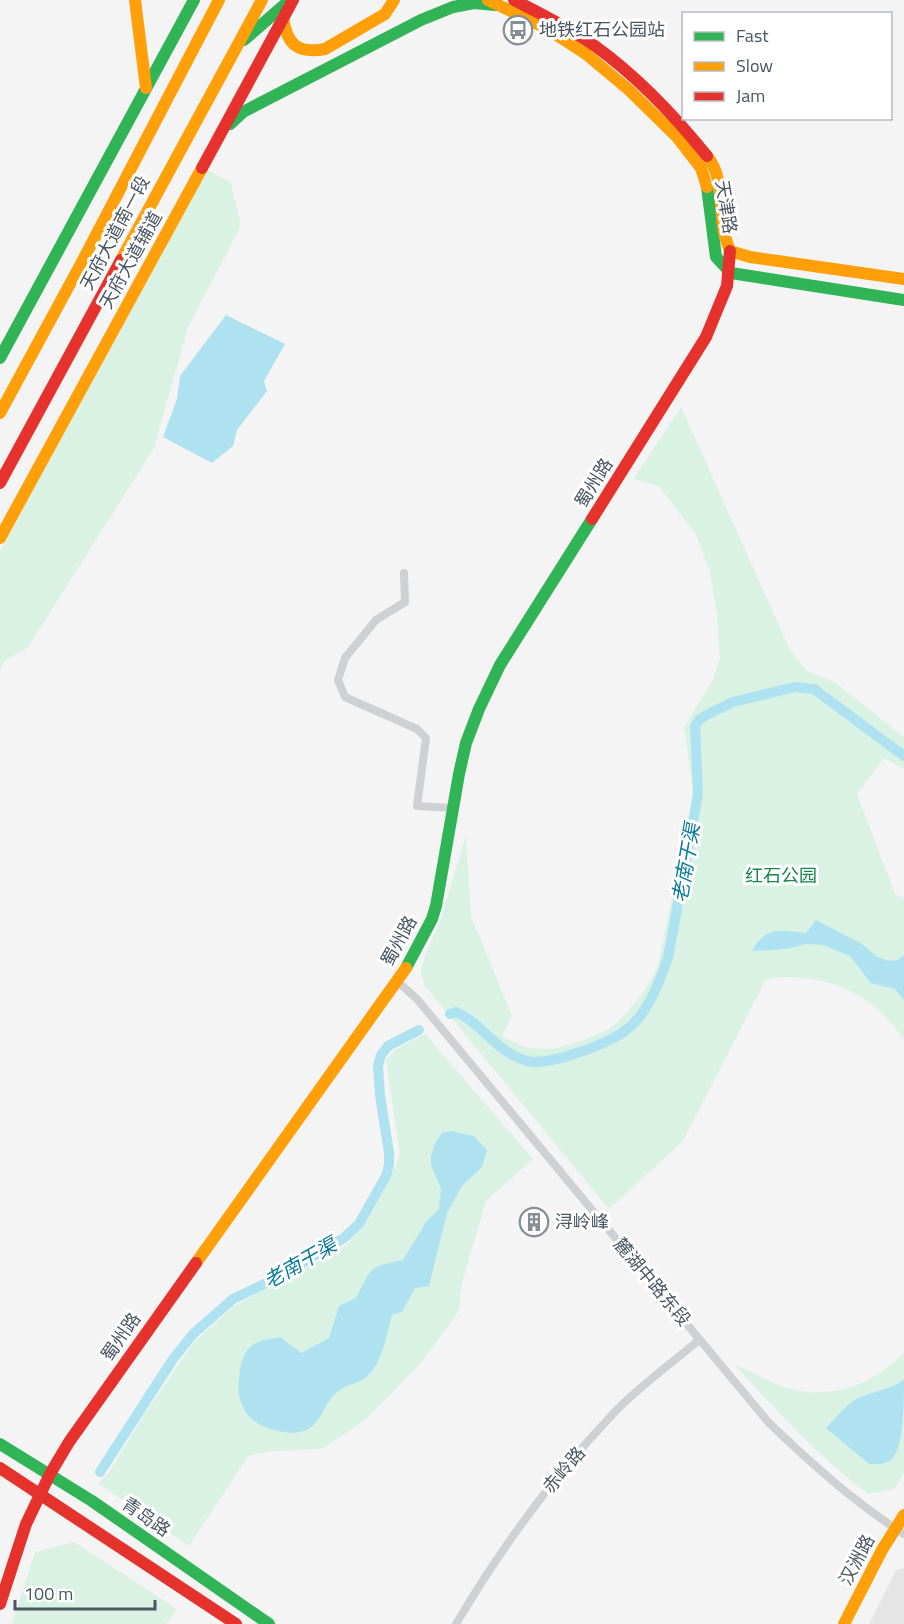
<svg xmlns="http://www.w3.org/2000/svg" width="904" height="1624" font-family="'Titillium Web','Noto Sans SC',sans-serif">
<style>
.education{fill:#e6e5e6}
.green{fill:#d9f2e3}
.water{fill:#aee2f0}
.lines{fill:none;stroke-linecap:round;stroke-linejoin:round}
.canal{stroke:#aee2f0;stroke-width:10}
.street{stroke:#ced0d2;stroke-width:8}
.fast{stroke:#30b455;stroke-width:12}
.slow{stroke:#ff9f0a;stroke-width:12}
.jam{stroke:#e5322d;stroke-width:12}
.labels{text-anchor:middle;stroke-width:6;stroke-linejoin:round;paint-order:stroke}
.poi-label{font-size:18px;fill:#4a5661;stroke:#fff;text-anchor:start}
.street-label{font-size:18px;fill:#4a5661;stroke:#fff}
.park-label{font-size:18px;fill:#17864f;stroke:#fff}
.water-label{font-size:20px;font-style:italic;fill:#0c7c9b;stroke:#fff}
</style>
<rect width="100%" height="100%" fill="#f4f4f4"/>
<!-- education -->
<path class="education" d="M904,1568V1624H869L896,1570Z"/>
<!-- green -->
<g class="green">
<path d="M206,169L231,183L241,226L188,327L154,448L28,647L5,661L0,669V551Z"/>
<path d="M681,407L790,650L807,671L836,683L904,737V769L884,758L857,794L895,894L904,898V1040C873,992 822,971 766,979L683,1141L609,1209L425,986L421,973L424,958L440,922L466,836L471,916L512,1016L502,1036L527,1048L553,1049L581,1041L607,1030L621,1019L642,994L657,969L692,804L693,791L684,727L713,680L720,659L717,615L710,572L696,535L659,486L633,479Z"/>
<path d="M425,1034L533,1159L486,1201L462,1282L459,1311L420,1364L364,1421L322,1449L272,1451L248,1456L189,1546L98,1483L108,1474L142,1418L193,1343L234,1306L344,1247L363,1228L388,1183L400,1155L386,1060L395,1050Z"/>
<path d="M904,1352V1473L894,1489L868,1494C818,1456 776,1410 734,1364C748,1370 762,1378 776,1384C822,1403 872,1388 904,1352Z"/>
<path d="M74,1542L177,1609L166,1624H12L35,1552Z"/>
</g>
<!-- water -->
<g class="water">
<path d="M226,315L285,344L264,381L267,391L237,430L233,446L212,463L163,437L177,399L180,376Z"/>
<path d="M816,920L862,944L876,956L888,961L898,960L904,955V1000L895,989L871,983L850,956L823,945L806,944L786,949L752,951C765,926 782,930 806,933Z"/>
<path d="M451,1131L474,1136L487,1150L482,1167L462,1186L447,1213L429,1286L415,1288L402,1312L392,1315C386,1335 382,1369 362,1380C354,1384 344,1386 337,1392C324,1403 322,1423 306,1430C296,1434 288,1433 279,1431C246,1425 234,1403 240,1371C241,1362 245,1350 254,1344C260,1340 273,1339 280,1337L301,1353L329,1338L339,1306L356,1298C373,1266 367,1268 403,1260L426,1222L439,1209L441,1189L431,1165V1156L435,1143L442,1133Z"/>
<path d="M904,1379C904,1399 904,1447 892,1459C885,1465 877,1464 869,1464L826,1428C835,1419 844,1407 855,1400C868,1392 895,1389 904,1379Z"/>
</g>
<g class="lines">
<!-- canal -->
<g class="canal">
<path d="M450,1014L456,1012C480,1022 494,1048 519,1058C524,1060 531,1063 536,1062C560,1061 613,1043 631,1026C649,1010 660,980 668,958L698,794L695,726L700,719L710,713L733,702L795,687L814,689L904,756"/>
<path d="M100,1472L173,1359L193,1334L233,1299L277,1278L344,1238L359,1224L386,1176L389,1165V1153L380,1095L378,1066L381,1055L388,1046L419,1030"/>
</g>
<!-- street -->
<g class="street">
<path d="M404,573L405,602L376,620L345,658L338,680L345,697L417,729L426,738L417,806L453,808"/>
<path d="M397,981L417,999L769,1423C811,1463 855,1503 904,1534"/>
<path d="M456,1624C501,1548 552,1478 612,1415C638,1387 671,1364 699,1340"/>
</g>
<!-- fast -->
<g class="fast">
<path d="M244,40L290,0"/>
<path d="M230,124L243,112L421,20L453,7L474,3L495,5"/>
<path d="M707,187L716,257L731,273L904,300"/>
<path d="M0,358L194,0"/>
<path d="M406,968L432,919L436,906L459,774L466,743L479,709L500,665L592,519"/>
<path d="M0,1444L92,1501L269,1624"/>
</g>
<!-- slow -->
<g class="slow">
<path d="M135,0L146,88"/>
<path d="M488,0L546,28L586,54L629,90L677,137L701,168L707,187"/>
<path d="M283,18C287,45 298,54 325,49L385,14L394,0"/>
<path d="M707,156C724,176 719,208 724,232C725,238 728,245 730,251L750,257L904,279"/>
<path d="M121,260L262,0"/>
<path d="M0,413L83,260L219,0"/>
<path d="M0,538L202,168"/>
<path d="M196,1263L406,968"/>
<path d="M844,1624L882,1550L904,1515"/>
</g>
<!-- jam -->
<g class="jam">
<path d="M514,0C541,14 570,28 595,46C638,77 674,115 707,156"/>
<path d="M202,168L293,0"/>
<path d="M0,483L121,260"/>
<path d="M592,519L706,337L727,286L730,251"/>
<path d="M0,1468L236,1624"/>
<path d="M0,1604L26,1524L50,1474L69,1442L196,1263"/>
</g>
</g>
<!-- icons -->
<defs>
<g id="bus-ring" transform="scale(1.5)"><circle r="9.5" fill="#fff" stroke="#868d94" stroke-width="1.5"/><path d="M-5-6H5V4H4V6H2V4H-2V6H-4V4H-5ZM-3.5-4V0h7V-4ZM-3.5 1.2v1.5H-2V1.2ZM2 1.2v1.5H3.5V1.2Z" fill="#868d94"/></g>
<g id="building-ring" transform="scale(1.5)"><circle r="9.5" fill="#fff" stroke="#868d94" stroke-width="1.5"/><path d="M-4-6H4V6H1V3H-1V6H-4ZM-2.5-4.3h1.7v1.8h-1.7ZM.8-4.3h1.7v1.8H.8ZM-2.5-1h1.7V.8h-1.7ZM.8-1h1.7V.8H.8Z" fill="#868d94"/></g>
</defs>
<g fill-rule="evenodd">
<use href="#bus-ring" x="518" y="30"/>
<use href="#building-ring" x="534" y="1222"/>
</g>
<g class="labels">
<!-- poi labels -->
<g class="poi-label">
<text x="539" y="36">地铁红石公园站</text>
<text x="555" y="1228">浔岭峰</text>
</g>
<!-- street labels -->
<g class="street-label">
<text transform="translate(726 207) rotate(81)" y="6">天津路</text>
<text transform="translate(115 233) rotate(-62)" y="6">天府大道南一段</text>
<text transform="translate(131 260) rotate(-61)" y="6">天府大道辅道</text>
<text transform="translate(594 483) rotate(-58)" y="6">蜀州路</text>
<text transform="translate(399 941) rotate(-61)" y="6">蜀州路</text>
<text transform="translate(652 1282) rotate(50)" y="6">麓湖中路东段</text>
<text transform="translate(121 1337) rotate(-55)" y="6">蜀州路</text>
<text transform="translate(564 1470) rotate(-50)" y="6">赤岭路</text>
<text transform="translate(146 1517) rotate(35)" y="6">青岛路</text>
<text transform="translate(857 1560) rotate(-62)" y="6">汉洲路</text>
</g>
<!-- park labels -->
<g class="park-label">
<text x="781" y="882">红石公园</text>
</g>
<!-- water labels -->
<g class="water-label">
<text transform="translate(686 863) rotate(-80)" y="7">老南干渠</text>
<text transform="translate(300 1263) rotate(-30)" y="7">老南干渠</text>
</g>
</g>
<!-- legend -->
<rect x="682" y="12" width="210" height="108" fill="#ffffff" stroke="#b7bbc0" stroke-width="1.5"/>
<rect x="694" y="32" width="30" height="9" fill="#30b455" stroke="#b7bbc0" stroke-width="1.5"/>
<text x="736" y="42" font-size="18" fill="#4a5661">Fast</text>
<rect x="694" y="62" width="30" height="9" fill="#ff9f0a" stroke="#b7bbc0" stroke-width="1.5"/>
<text x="736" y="72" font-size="18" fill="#4a5661">Slow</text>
<rect x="694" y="92" width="30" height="9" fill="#e5322d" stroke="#b7bbc0" stroke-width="1.5"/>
<text x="736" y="102" font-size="18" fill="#4a5661">Jam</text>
<!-- scale -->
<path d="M15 1600v9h140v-9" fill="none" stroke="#4a5661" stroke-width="3"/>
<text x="24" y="1600" font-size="18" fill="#4a5661" stroke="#ffffff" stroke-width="4.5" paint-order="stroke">100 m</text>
</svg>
